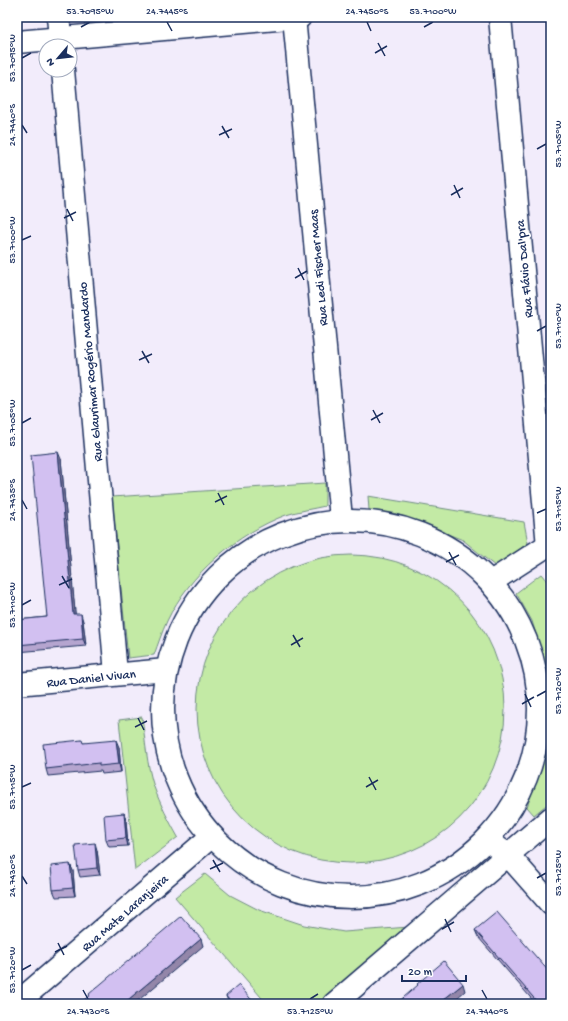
<svg xmlns="http://www.w3.org/2000/svg" width="568" height="1021" font-family="'Gochi Hand',sans-serif">
<style>
.green{fill:#c3eaa5;stroke:#6f8c82}
.lines{fill:none;stroke-linecap:round;stroke-linejoin:round}
.minor-casing{stroke:#1b2f5e;stroke-width:25}
.tertiary-casing{stroke:#1b2f5e;stroke-width:25}
.minor{stroke:#fff;stroke-width:22}
.tertiary{stroke:#fff;stroke-width:22}
.wall{fill:#b5a5cf;stroke:#1b2f5e}
.shaded-wall{fill:#9386a9;stroke:#1b2f5e}
.building{fill:#d2c0f1;stroke:#1b2f5e}
.ticks{fill:none;stroke:#1b2f5e;stroke-width:1.5}
.labels{text-anchor:middle;stroke-width:3.5;stroke-linejoin:round;paint-order:stroke}
.street-label{font-size:13px;fill:#1b2f5e;stroke:#fff}
.neatline{fill:none;stroke:#1b2f5e;stroke-width:1.5}
.ticks-label{font-size:10px;text-anchor:middle;fill:#1b2f5e}
</style>
<rect width="100%" height="100%" fill="#f2ecfb"/>
<filter id="ink" filterUnits="userSpaceOnUse"><feTurbulence type="fractalNoise" baseFrequency=".025" numOctaves="2"/><feDisplacementMap in="SourceGraphic" scale="8" xChannelSelector="R" yChannelSelector="G"/><feConvolveMatrix kernelMatrix="1 2 1 2 8 2 1 2 1" color-interpolation-filters="sRGB"/></filter>
<g filter="url(#ink)">
<!-- green -->
<g class="green">
<path d="M325,483V506C312,509 298,511 286,515C238,533 189,574 167,621C162,632 158,644 154,655L128,658L112,497Z"/>
<path d="M368,496L524,522L528,543L496,567L463,540L394,513L369,510Z"/>
<circle cx="351" cy="709" r="154"/>
<path d="M541,574L551,586V801L534,815L527,807L549,741L550,681L532,621L516,593Z"/>
<path d="M142,717C145,738 147,767 154,787C160,804 169,821 178,837L135,870L119,720Z"/>
<path d="M205,874L230,895L259,910L304,925L344,932L409,927L320,1004H267L175,897Z"/>
</g>
<g class="lines">
<!-- minor casing -->
<g class="minor-casing">
<g id="minor">
<path d="M58,17L61,46"/>
<path d="M294,17L341,519"/>
<path d="M500,17L548,546"/>
<path d="M17,42L300,17"/>
<path d="M63,70L116,674"/>
<path d="M17,684L166,670"/>
<path d="M487,840L508,855L551,904"/>
<path d="M334,1004L551,818"/>
</g>
</g>
<!-- tertiary casing -->
<g class="tertiary-casing">
<g id="tertiary">
<circle cx="351" cy="709" r="188"/>
<path d="M491,582L551,543"/>
<path d="M17,1003L212,836"/>
</g>
</g>
<!-- minor -->
<use href="#minor" class="minor"/>
<!-- tertiary -->
<use href="#tertiary" class="tertiary"/>
</g>
<!-- wall -->
<g class="wall">
<path d="M61,459L75,614L83,621L86,646L17,652V620L47,617Z"/>
<path d="M83,743L119,747L121,772L102,774L101,771L48,776L46,769Z"/>
<path d="M124,813L126,821L128,846L109,847L106,840Z"/>
<path d="M97,850L100,875L80,877L78,870Z"/>
<path d="M70,864L73,871L75,896L56,897L53,890Z"/>
<path d="M475,930L551,1004H536L478,937Z"/>
<path d="M226,996L255,1004H229Z"/>
</g>
<!-- shaded-wall -->
<g class="shaded-wall">
<path d="M58,452L61,459L76,622L73,614Z"/>
<path d="M81,614L83,621L86,646L83,639Z"/>
<path d="M116,740L119,747L121,772L119,764Z"/>
<path d="M124,813L126,821L128,846L126,838Z"/>
<path d="M95,843L97,850L100,875L97,868Z"/>
<path d="M70,864L73,871L75,896L73,888Z"/>
<path d="M201,939L203,946L134,1004H123Z"/>
<path d="M463,984L465,991L450,1004H438Z"/>
</g>
<!-- building -->
<g class="building">
<path d="M58,452L73,614H81L83,639L17,645V620L47,617L31,455Z"/>
<path d="M82,740L83,743L116,740L119,764L99,766V763L46,769L43,744Z"/>
<path d="M124,813L126,838L106,840L104,815Z"/>
<path d="M95,843L97,868L78,870L75,845Z"/>
<path d="M70,864L73,888L53,890L51,866Z"/>
<path d="M497,912L551,974V1004H539L475,930Z"/>
<path d="M181,916L201,939L123,1004H79L90,995L89,994Z"/>
<path d="M444,961L463,984L438,1004H396L418,985L417,984Z"/>
<path d="M239,985L255,1004H230L231,1003L226,996Z"/>
</g>
</g>
<!-- ticks -->
<path class="ticks" d="M167,22L172,31M367,22L371,31M81,27L90,22M424,27L433,22M378,43L385,56M375,53L387,46M22,58L31,53M22,125L27,133M222,126L229,138M219,135L232,129M537,149L546,144M454,185L460,198M451,195L463,188M67,209L73,221M64,218L76,212M22,240L31,236M298,268L304,280M295,278L307,271M537,331L546,326M142,351L149,363M139,360L152,354M373,410L380,423M371,420L383,413M22,423L31,418M218,493L224,505M22,500L27,509M215,502L227,496M537,513L546,509M449,552L456,565M446,562L459,555M62,576L69,588M59,585L72,579M22,605L31,600M293,635L300,647M291,645L303,638M525,694L531,707M537,696L546,691M522,704L534,697M138,718L144,730M135,727L147,721M369,777L376,790M22,787L31,783M366,787L378,780M213,860L220,872M210,869L223,863M22,876L27,884M537,878L546,873M445,919L451,932M442,929L454,922M58,943L64,955M55,952L67,946M22,970L31,965M83,990L88,999M482,990L487,999M310,999L318,994"/>
<g class="labels">
<!-- street labels -->
<g class="street-label">
<text transform="translate(317 268) rotate(-95)" y="5">Rua Ledi Fischer Maas</text>
<text transform="translate(523 269) rotate(-95)" y="5">Rua Flávio Dal'pra</text>
<text transform="translate(89 372) rotate(-95)" y="5">Rua Glaurimar Rogério Mandardo</text>
<text transform="translate(91 677) rotate(-6)" y="5">Rua Daniel Vivan</text>
<text transform="translate(124 912) rotate(-41)" y="5">Rua Mate Laranjeira</text>
</g>
</g>
<!-- margin -->
<rect width="568" height="1021" fill="none" stroke="#fff" stroke-width="44"/>
<!-- north arrow -->
<g transform="translate(58 58) rotate(242)"><circle r="19" fill="#ffffff" stroke="#a4acbf"/>
<path d="M0-3L7 15L0 10L-7 15Z" fill="#1b2f5e"/>
<text y="-6" font-size="11" font-weight="bold" text-anchor="middle" fill="#1b2f5e">N</text>
</g>
<!-- scale -->
<path d="M402 975v6h64v-6" fill="none" stroke="#1b2f5e" stroke-width="2"/>
<text x="408" y="975" font-size="12" fill="#1b2f5e" stroke="#ffffff" stroke-width="3" paint-order="stroke">20 m</text>
<rect x="22" y="22" width="524" height="977" class="neatline"/>
<g class="ticks-label">
<text x="90" y="14">53.7095°W</text>
<text x="167" y="14">24.7445°S</text>
<text x="367" y="14">24.7450°S</text>
<text x="433" y="14">53.7100°W</text>
<text transform="translate(11 58) rotate(-90)" y="4">53.7095°W</text>
<text transform="translate(11 125) rotate(-90)" y="4">24.7440°S</text>
<text transform="translate(557 144) rotate(-90)" y="4">53.7105°W</text>
<text transform="translate(11 240) rotate(-90)" y="4">53.7100°W</text>
<text transform="translate(557 326) rotate(-90)" y="4">53.7110°W</text>
<text transform="translate(11 423) rotate(-90)" y="4">53.7105°W</text>
<text transform="translate(11 500) rotate(-90)" y="4">24.7435°S</text>
<text transform="translate(557 509) rotate(-90)" y="4">53.7115°W</text>
<text transform="translate(11 605) rotate(-90)" y="4">53.7110°W</text>
<text transform="translate(557 691) rotate(-90)" y="4">53.7120°W</text>
<text transform="translate(11 787) rotate(-90)" y="4">53.7115°W</text>
<text transform="translate(557 873) rotate(-90)" y="4">53.7125°W</text>
<text transform="translate(11 876) rotate(-90)" y="4">24.7430°S</text>
<text transform="translate(11 970) rotate(-90)" y="4">53.7120°W</text>
<text x="88" y="1014">24.7430°S</text>
<text x="310" y="1014">53.7125°W</text>
<text x="487" y="1014">24.7440°S</text>
</g>
</svg>
